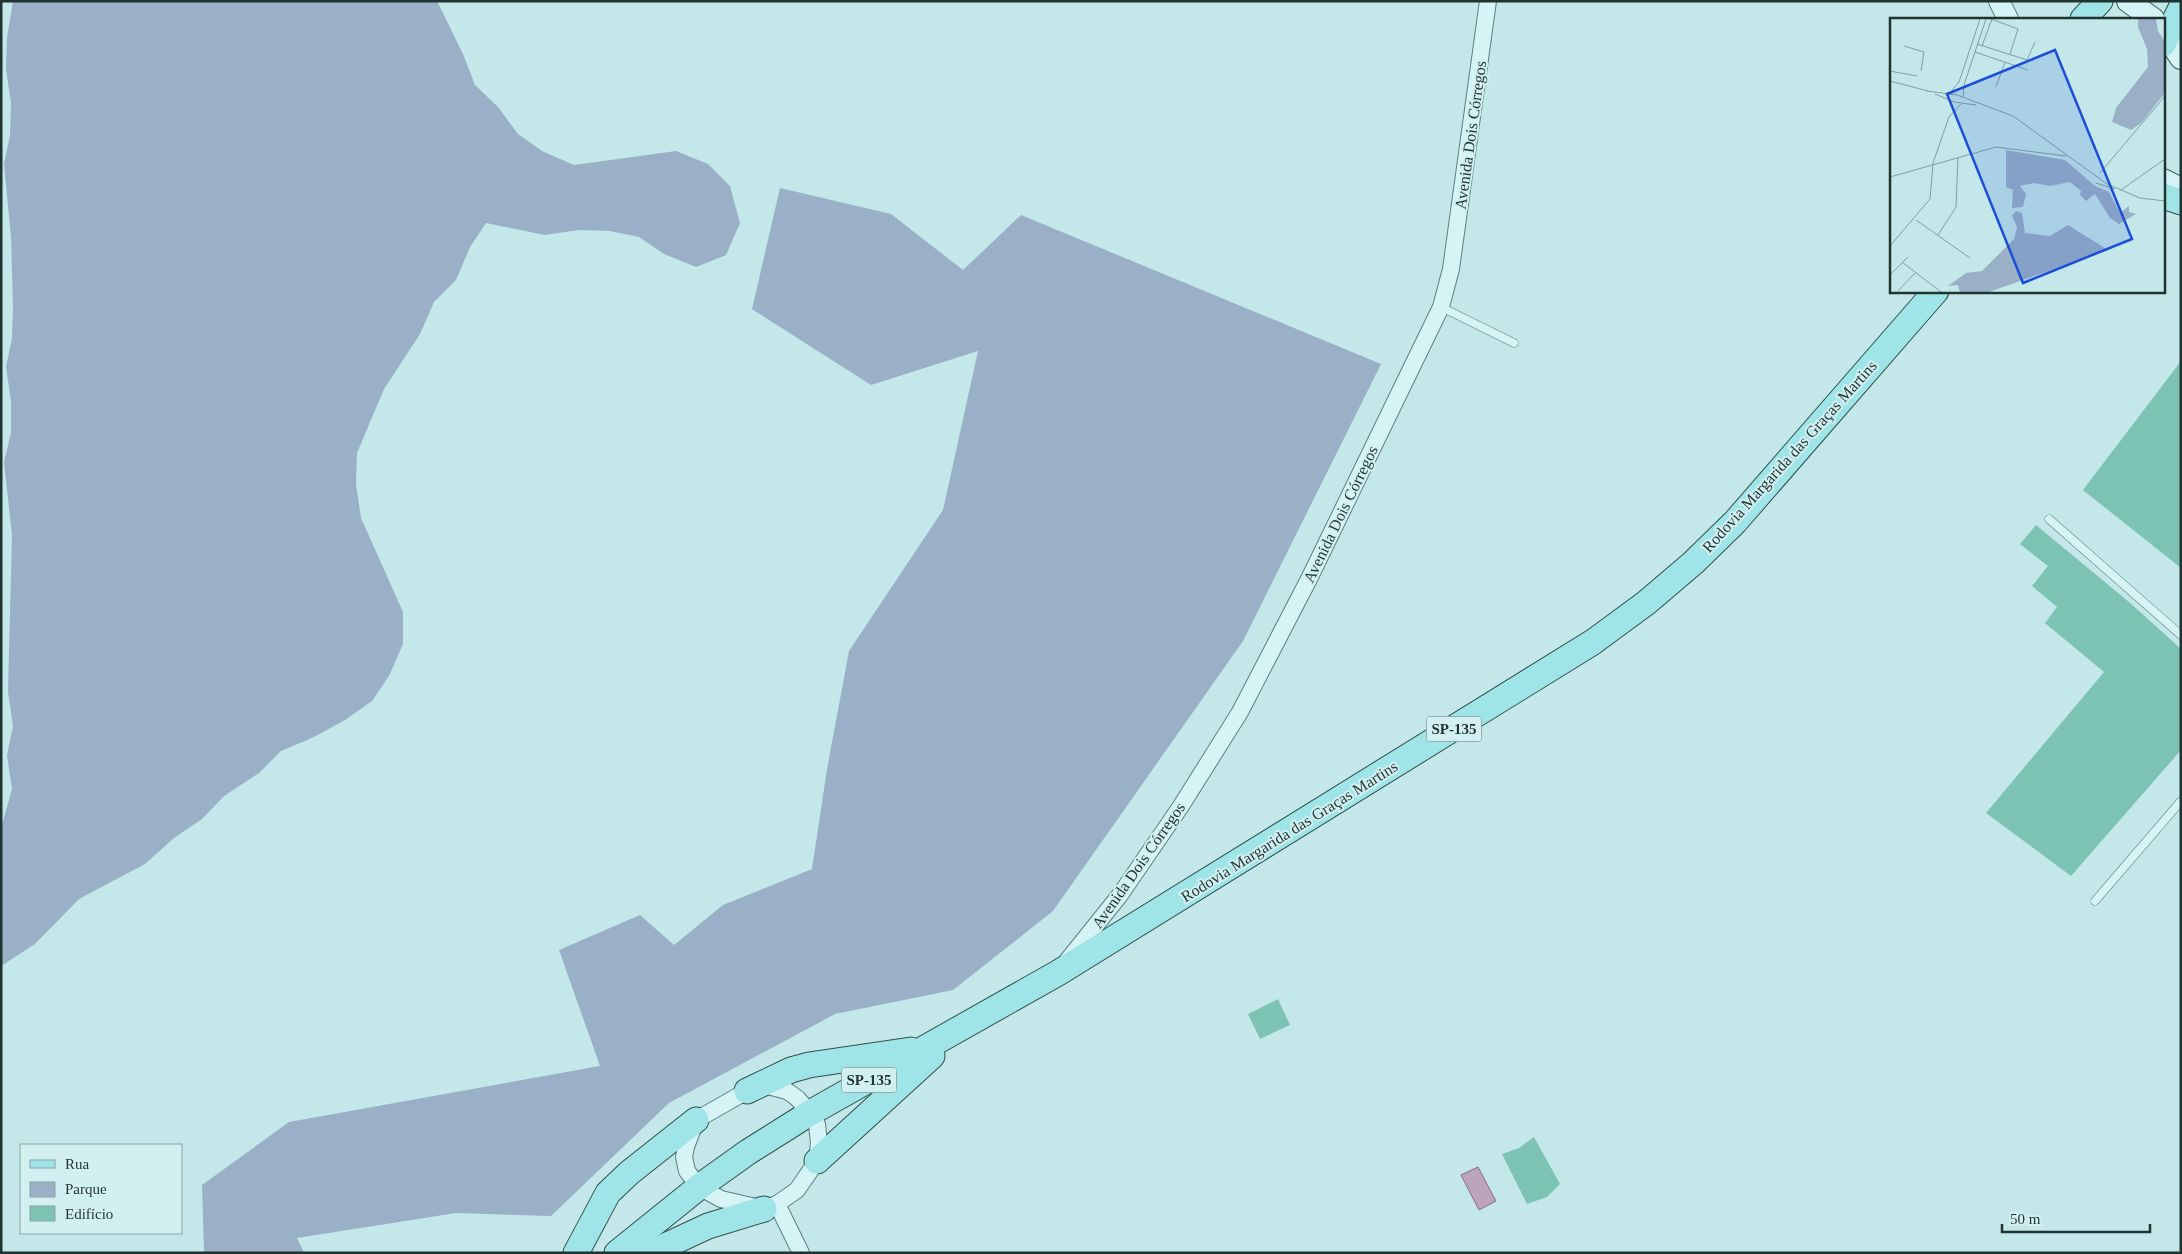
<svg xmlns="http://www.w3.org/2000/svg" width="2182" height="1254" font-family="'Times New Roman',serif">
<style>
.green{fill:#99b0c6}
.water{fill:#bca5bb;stroke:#896d86}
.building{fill:#7dc3b3}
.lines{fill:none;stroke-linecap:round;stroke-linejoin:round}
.service-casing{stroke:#5c817d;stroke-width:9}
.minor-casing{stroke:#5c817d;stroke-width:18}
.tertiary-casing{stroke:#5c817d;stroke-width:22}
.secondary-casing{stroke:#3f635e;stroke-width:24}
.primary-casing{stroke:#304f4a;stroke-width:27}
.service{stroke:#d6f3f5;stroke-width:8}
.minor{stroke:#d6f3f5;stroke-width:16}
.tertiary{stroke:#d6f3f5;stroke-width:20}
.secondary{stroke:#d6f3f5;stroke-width:22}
.primary{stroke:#9fe5e8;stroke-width:25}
.labels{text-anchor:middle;stroke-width:4;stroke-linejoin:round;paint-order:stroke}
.shield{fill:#d2eff1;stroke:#556b6a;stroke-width:1}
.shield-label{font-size:15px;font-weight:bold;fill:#1f3330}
.street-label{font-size:16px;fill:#1f3330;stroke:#d2eff1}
.inset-road{fill:none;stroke:#829f9f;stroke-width:1}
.view{fill:#1d4ed8;fill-opacity:0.15;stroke:#1d4ed8;stroke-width:2.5}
.inset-edge{fill:none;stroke:#1f3330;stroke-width:2.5}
</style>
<rect width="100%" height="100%" fill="#c4e7e9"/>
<!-- green -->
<g class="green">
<path d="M13,1H437L463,54L475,85L498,107L518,134L542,151L574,165L676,151L708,164L730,186L740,223L726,255L696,267L664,254L639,237L610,231L579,230L545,235L486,223L470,247L456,280L434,302L420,334L384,389L357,453L356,484L361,518L403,612V644L389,676L372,701L345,720L312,738L281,751L259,773L224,796L202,819L174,838L145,864L79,899L35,944L1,966V828L12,789L7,755L13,726L8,692L12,535L4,462L11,433V401L6,367L12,338L13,307L11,237L4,164L10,135L11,103L6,69L7,38Z"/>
<path d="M780,188L891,214L963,270L1021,215L1381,364L1243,641L1053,911L953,990L835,1014L669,1103L551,1216L456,1213L297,1238L304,1253H204L202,1185L289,1122L600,1066L559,950L640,915L674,945L723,905L812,869L827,769L849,651L943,510L978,351L871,385L752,309Z"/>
</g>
<!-- water -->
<path class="water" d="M1478,1167L1496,1201L1479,1210L1461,1175Z"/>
<!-- building -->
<g class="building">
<path d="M2181,361V568L2083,490Z"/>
<path d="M2036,525L2129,602L2181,649V750L2071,876L1986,813L2104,672L2045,623L2057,607L2032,586L2048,566L2020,544Z"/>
<path d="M1278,999L1290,1025L1260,1039L1248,1014Z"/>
<path d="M1534,1137L1560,1184L1547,1197L1527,1204L1502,1154L1519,1148Z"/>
</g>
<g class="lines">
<!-- service casing -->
<g class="service-casing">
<g id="service">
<path d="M1441,307L1514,343"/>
<path d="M2049,519L2181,635"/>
<path d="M2095,901L2181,801"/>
</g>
</g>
<!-- minor casing -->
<g class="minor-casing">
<g id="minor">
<path d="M1067,961L1120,895L1181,806L1240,712L1310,577L1441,307L1451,269L1488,1"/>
<path d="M768,1086L787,1091L797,1098L810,1113L817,1124L819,1143L817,1161L797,1190L777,1204L764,1209L721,1199L699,1187L687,1171L684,1157L686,1147L696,1120L747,1091Z"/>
<path d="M777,1204L801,1253"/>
</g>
</g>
<!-- tertiary casing -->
<g class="tertiary-casing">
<path id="tertiary" d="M1999,1L2008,19"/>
</g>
<!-- secondary casing -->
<g class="secondary-casing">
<g id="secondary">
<path d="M2128,1L2153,19"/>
<path d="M2163,31L2181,58"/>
<path d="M2163,180L2181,189"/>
</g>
</g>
<!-- primary casing -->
<g class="primary-casing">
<g id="primary">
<path d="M2083,19L2100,1"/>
<path d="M2163,44L2181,8"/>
<path d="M2163,196L2181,202"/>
<path d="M747,1091L791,1070L809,1065L911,1050"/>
<path d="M817,1161L932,1056"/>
<path d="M576,1253L608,1193L629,1173L696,1120"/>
<path d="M617,1253L699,1187L748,1152L810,1113L1058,973L1593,642L1646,603L1693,563L1735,522L1936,291"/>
<path d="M650,1253L708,1226L764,1209"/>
</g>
</g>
<!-- service -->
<use href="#service" class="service"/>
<!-- minor -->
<use href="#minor" class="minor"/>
<!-- tertiary -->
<use href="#tertiary" class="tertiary"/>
<!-- secondary -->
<use href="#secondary" class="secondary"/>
<!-- primary -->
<use href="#primary" class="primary"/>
</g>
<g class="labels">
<!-- shield labels -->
<g class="shield">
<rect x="1426.5" y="716.5" width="55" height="25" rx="4"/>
<rect x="841.5" y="1067.5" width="55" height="25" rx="4"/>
</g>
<g class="shield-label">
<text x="1454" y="734">SP-135</text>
<text x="869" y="1085">SP-135</text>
</g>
<!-- street labels -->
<g class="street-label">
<text transform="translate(1470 135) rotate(-82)" y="6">Avenida Dois Córregos</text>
<text transform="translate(1789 456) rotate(-48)" y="6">Rodovia Margarida das Graças Martins</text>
<text transform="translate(1340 514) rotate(-64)" y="6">Avenida Dois Córregos</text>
<text transform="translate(1289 831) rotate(-32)" y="6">Rodovia Margarida das Graças Martins</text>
<text transform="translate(1138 865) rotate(-55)" y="6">Avenida Dois Córregos</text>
</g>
</g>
<!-- overview -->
<g transform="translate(1890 18)">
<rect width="275" height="275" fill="#c4e7e9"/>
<path d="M248,1H266L268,13L275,24V75L251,105L241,112L222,104L226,90L258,49L257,31L248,9ZM116,132L175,142L205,168L219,174L230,195L239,188V194L246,196L229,206L220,200L205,176L196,183L190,177L191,173L180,164L160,168L144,165L130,168L136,176L133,189L122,190L123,172L116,169ZM126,193L132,195L135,215L160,218L178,207L218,232L99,274H70L68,267L58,268L76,255L92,253L124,221L127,209L122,198Z" fill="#99b0c6"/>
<path class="inset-road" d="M101,1L128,11L120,36M87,26L137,42L145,24M14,28L34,34L31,53M92,28L102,1M85,34L138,52M0,53L27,58M0,63L38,73M106,69L115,44M37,73L67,77L123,98L217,166L250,180L275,183M60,75L69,64L90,1M45,76L64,84L86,87M73,79L74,67L96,1M210,155L275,78M0,159L106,129L176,138M206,165L225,171M231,172L275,141M26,202L80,240M48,217L66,189L68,139M0,228L40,181L43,145L59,99L71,86M12,244L51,274M0,257L18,239M8,273L26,254"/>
<path class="view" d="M165,32L242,221L133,265L57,76Z"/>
<rect width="275" height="275" class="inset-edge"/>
</g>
<!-- border -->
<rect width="2182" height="1254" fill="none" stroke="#1f3330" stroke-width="5"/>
<!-- legend -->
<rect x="20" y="1144" width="162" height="90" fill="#d2eff1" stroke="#8aa4a4"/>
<rect x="30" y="1160" width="25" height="8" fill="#9fe5e8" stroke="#8aa4a4"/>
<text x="65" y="1169" font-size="15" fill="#1f3330">Rua</text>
<rect x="30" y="1182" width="25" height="15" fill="#99b0c6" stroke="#8aa4a4"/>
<text x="65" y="1194" font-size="15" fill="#1f3330">Parque</text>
<rect x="30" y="1206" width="25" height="15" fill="#7dc3b3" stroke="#8aa4a4"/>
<text x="65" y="1219" font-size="15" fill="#1f3330">Edifício</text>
<!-- scale -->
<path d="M2002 1224v8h148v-8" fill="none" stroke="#1f3330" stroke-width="2.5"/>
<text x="2010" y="1224" font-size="15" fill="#1f3330" stroke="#d2eff1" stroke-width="4" paint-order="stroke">50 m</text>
</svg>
